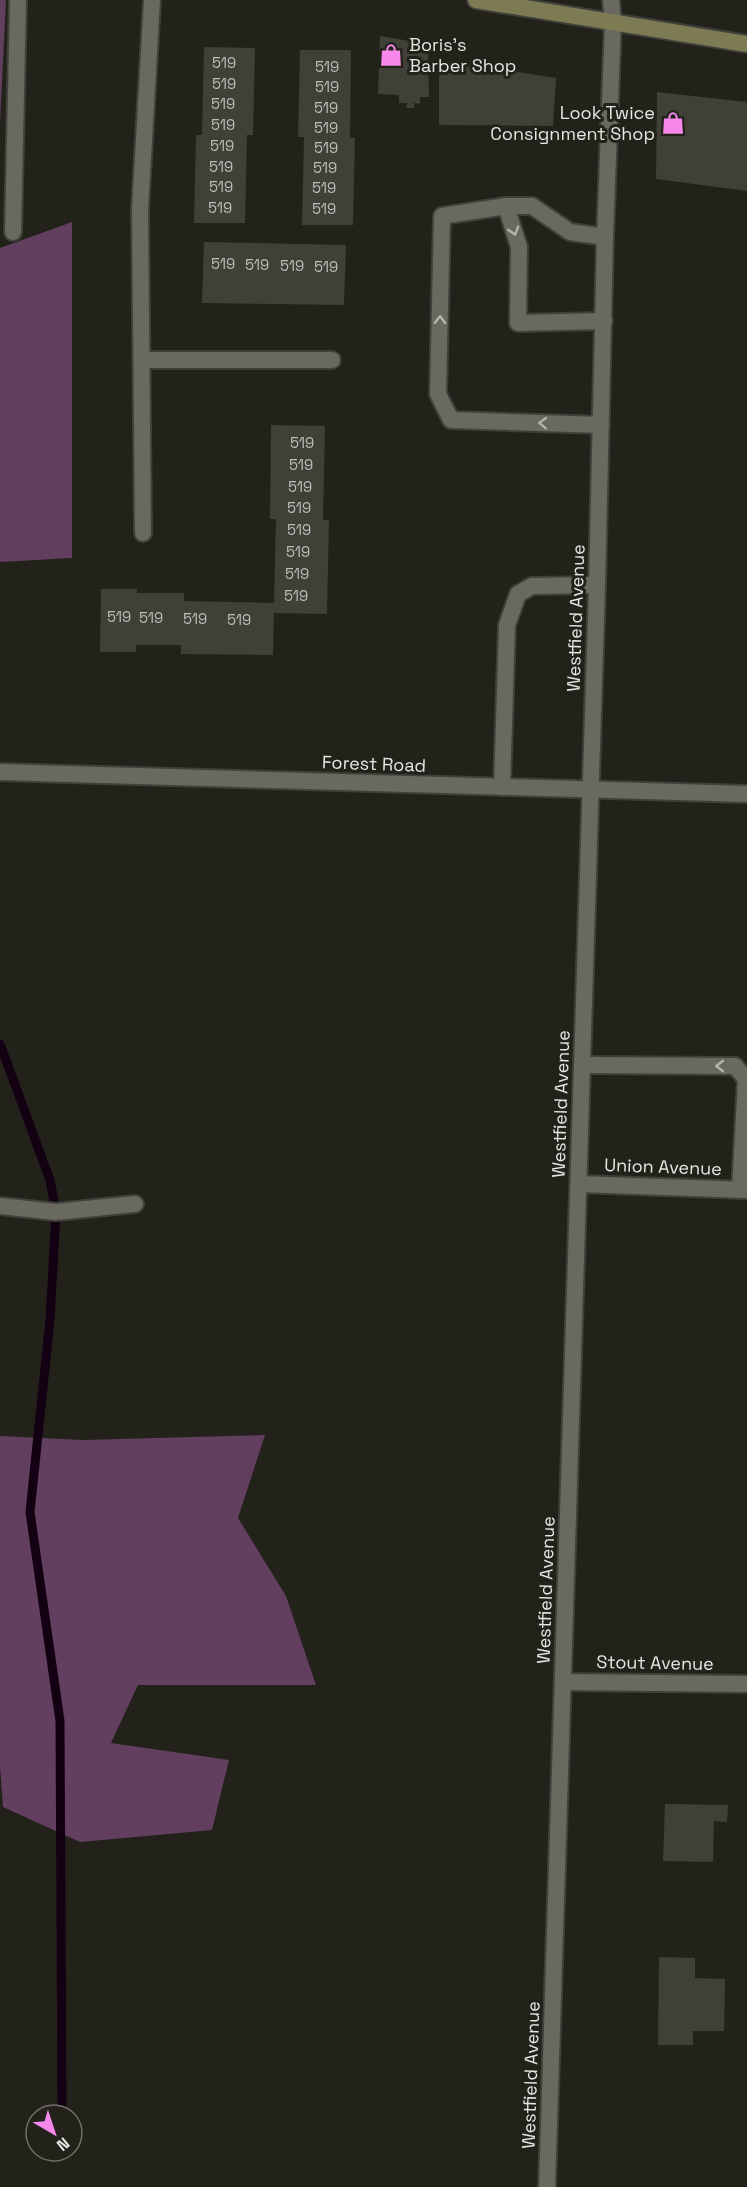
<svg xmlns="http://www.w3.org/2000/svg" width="747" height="2187" font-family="'Space Grotesk',sans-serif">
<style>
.forest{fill:#623f5e}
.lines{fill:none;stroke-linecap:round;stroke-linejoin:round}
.stream{stroke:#140013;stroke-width:9}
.building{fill:#404038}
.service-casing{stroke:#40403b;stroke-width:20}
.minor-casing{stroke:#40403b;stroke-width:20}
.tertiary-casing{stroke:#40403b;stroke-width:20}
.secondary-casing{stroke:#40403b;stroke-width:20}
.service{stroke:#696960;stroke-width:16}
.minor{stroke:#696960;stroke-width:16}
.tertiary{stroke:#696960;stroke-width:16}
.secondary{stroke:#7c7b53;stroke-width:16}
.oneway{stroke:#b4b4ad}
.labels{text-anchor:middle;stroke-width:6;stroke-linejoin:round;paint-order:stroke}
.number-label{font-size:15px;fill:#bcbcb7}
.poi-label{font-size:18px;fill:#e6e6e1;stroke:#22221b;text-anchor:start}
.street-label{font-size:18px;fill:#e6e6e1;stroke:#22221b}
</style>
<rect width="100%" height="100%" fill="#22221b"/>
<!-- forest -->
<g class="forest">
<path d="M0,0H6L0,123Z"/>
<path d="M72,222V558L0,562V248Z"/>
<path d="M265,1435L238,1518L286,1596L316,1685H138L111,1743L229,1760L212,1830L80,1842L3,1807L0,1765V1436L83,1440Z"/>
</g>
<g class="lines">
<!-- stream -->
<path class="stream" d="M0,1044L50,1180L56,1212L50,1320L30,1512L60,1721L62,2106"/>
</g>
<!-- building -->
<g class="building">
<path d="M380,36L428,44L429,97H420V104L414,103V108H406L407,103H399V95L378,94Z"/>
<path d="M204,47L255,48L253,135H247L245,223H194L196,135H202Z"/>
<path d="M300,50H351L350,138H355L353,225H302L304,137H298Z"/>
<path d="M439,60L556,78L553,126L439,125Z"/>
<path d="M657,92L747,102V191L656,179Z"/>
<path d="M204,242L346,245L344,305L202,303Z"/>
<path d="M271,425L325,426L323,520H329L327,614L274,613L273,655L181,654V645H136V652H100L101,589H137V593H184V601L274,603L276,519H270Z"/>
<path d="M665,1804L728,1805L727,1822L714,1821L713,1862L663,1861Z"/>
<path d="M659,1957L695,1958V1978L725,1979L724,2031H693V2045H658Z"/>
</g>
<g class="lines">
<!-- service casing -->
<g class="service-casing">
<g id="service">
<path d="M506,206H532L570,232L605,237"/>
<path d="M13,232L18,0"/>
<path d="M142,360H332"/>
<path d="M601,425L451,420L438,394L442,216L506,206L519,247L518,323L604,321"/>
<path d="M143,533L140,209L152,0"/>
<path d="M502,787L507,625L518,594L532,586L597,585"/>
<path d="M582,1065L735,1066L746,1079L740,1190"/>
</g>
</g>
<!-- minor casing -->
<g class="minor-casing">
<g id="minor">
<path d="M611,0L613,22"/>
<path d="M0,772L747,794"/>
<path d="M579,1184L747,1190"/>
<path d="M0,1206L56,1212L135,1204"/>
<path d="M563,1682L747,1684"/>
</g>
</g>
<!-- tertiary casing -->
<g class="tertiary-casing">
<path id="tertiary" d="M547,2187L597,585L605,237L613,22"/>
</g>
<!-- secondary casing -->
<g class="secondary-casing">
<path id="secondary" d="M476,0L747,44"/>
</g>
<!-- service -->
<use href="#service" class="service"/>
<!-- minor -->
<use href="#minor" class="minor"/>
<!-- tertiary -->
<use href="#tertiary" class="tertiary"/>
<!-- secondary -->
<use href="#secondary" class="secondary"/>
</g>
<!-- one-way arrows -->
<defs><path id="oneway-chevron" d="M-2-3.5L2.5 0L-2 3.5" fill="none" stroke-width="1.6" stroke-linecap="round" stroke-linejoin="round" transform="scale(1.5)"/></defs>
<g class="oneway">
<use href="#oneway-chevron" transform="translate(514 231) rotate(73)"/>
<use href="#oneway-chevron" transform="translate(440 320) rotate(-89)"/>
<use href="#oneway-chevron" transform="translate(543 423) rotate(-178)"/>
<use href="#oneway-chevron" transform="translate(720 1066) rotate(-180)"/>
</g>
<!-- icons -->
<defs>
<g id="shop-bare" transform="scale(1.8)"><path d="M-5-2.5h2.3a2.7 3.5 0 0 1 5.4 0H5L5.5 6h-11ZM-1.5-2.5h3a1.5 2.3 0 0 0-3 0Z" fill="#f788eb" stroke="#22221b" stroke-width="2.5" paint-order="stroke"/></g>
</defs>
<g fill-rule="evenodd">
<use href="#shop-bare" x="391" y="55"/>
<use href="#shop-bare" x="673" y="123"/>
</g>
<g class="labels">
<!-- number labels -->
<g class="number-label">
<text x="224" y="68">519</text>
<text x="327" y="72">519</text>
<text x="224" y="89">519</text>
<text x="327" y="92">519</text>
<text x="223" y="109">519</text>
<text x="326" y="113">519</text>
<text x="223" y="130">519</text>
<text x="326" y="133">519</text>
<text x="222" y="151">519</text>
<text x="326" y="153">519</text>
<text x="221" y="172">519</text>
<text x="325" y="173">519</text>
<text x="221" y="192">519</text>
<text x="324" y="193">519</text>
<text x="220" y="213">519</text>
<text x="324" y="214">519</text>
<text x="223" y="269">519</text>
<text x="257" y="270">519</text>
<text x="292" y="271">519</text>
<text x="326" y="272">519</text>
<text x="302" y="448">519</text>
<text x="301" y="470">519</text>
<text x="300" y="492">519</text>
<text x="299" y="513">519</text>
<text x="299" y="535">519</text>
<text x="298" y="557">519</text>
<text x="297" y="579">519</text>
<text x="296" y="601">519</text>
<text x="119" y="622">519</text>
<text x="151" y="623">519</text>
<text x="195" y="624">519</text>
<text x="239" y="625">519</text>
</g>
<!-- poi labels -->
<g class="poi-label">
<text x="409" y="51">Boris’s<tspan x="409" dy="21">Barber Shop</tspan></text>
<text x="655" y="119" text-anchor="end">Look Twice<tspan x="655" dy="21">Consignment Shop</tspan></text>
</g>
<!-- street labels -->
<g class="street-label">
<text transform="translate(576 618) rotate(-88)" y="6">Westfield Avenue</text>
<text transform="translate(374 764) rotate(2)" y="6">Forest Road</text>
<text transform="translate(561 1104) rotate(-88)" y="6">Westfield Avenue</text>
<text transform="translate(663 1167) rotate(2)" y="6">Union Avenue</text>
<text transform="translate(546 1590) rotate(-88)" y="6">Westfield Avenue</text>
<text transform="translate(655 1663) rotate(1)" y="6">Stout Avenue</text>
<text transform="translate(531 2075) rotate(-88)" y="6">Westfield Avenue</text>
</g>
</g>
<!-- north arrow -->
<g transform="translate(54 2133) rotate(141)"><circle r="28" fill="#22221b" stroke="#70706a" stroke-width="1.5"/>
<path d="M0-4.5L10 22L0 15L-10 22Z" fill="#f788eb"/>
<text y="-9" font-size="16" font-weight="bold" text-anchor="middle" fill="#e6e6e1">N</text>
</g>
</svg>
